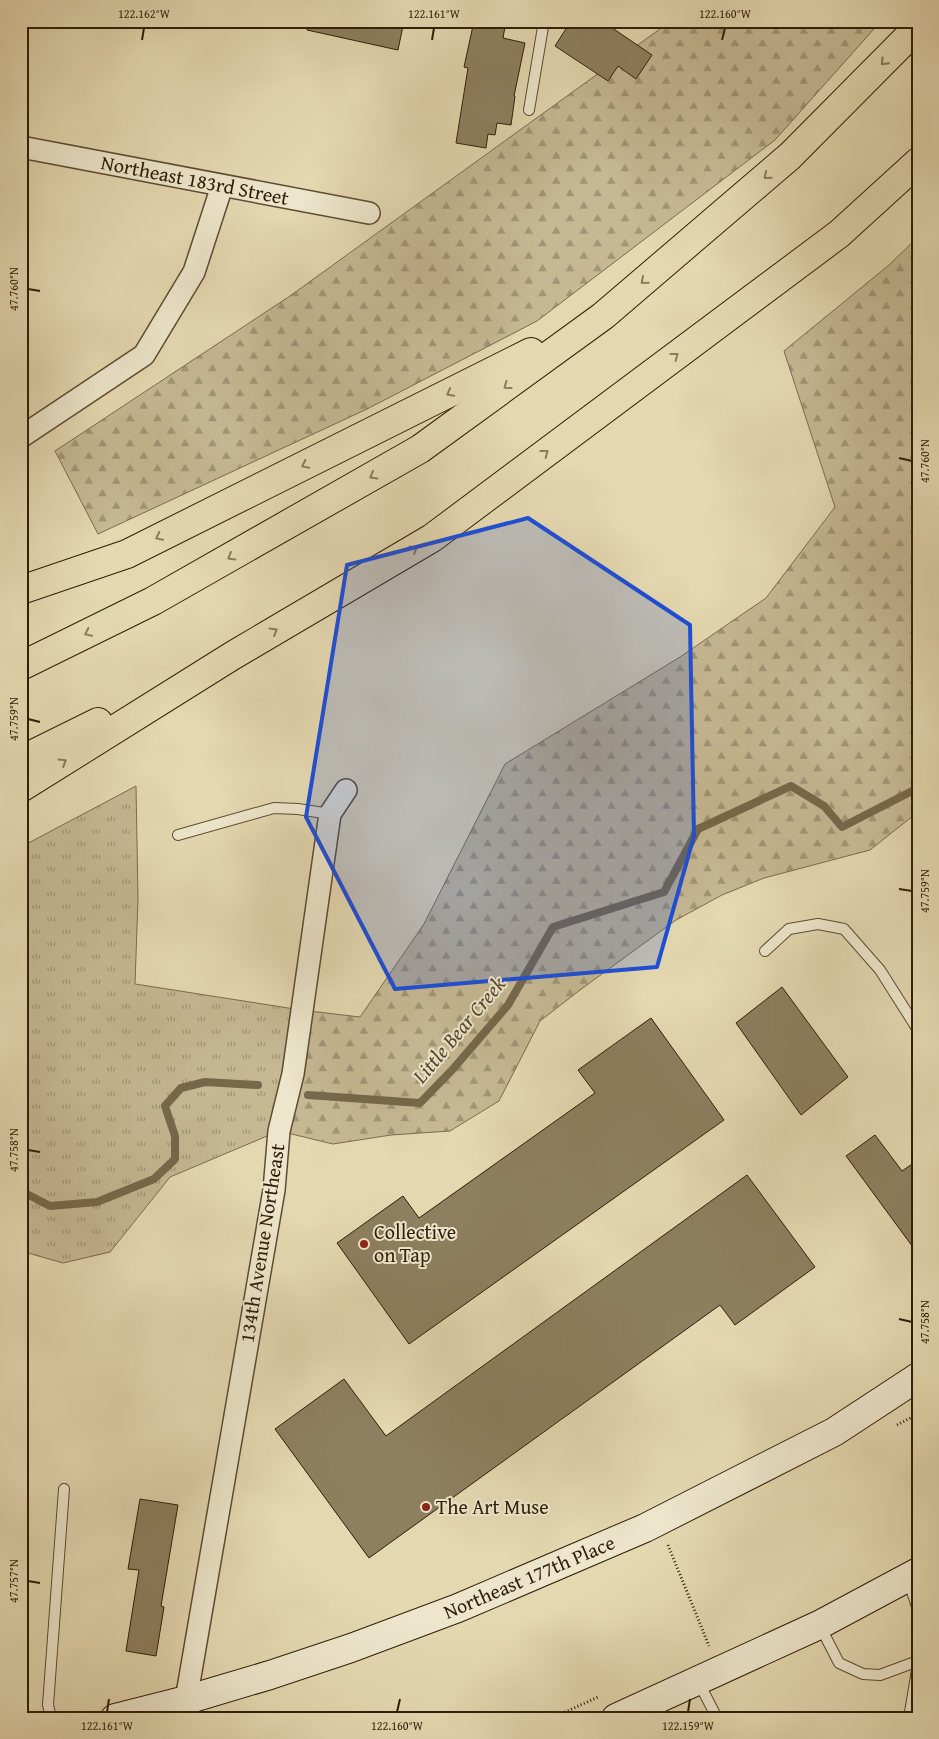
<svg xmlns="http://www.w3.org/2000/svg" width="939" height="1739" font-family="'Gentium Book Plus',serif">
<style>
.forest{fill:url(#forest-firs);stroke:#7a6b4d}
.park{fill:url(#park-tufts);stroke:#7a6b4d}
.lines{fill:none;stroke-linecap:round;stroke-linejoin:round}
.stream{stroke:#76684a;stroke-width:8}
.building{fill:#8d7f5f;stroke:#2f1e07}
.lane-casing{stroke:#5c4c31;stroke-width:12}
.street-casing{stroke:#5c4c31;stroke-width:24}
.secondary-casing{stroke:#2f1e07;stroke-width:30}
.highway-casing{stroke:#2f1e07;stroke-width:30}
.path{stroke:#2f1e07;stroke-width:3;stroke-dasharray:1 2.5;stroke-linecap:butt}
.lane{stroke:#ede6cc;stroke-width:10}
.street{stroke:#ede6cc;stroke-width:21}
.secondary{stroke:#ede6cc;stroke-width:28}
.highway{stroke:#e4d8b0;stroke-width:28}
.oneway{stroke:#8a7b5c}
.marked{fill:#1d4ed8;fill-opacity:0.2;stroke:#1d4ed8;stroke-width:4;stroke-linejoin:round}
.ticks{fill:none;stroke:#2f1e07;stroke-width:2}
.poi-dot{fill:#8f2418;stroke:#ede6cc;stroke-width:2}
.labels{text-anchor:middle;stroke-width:4;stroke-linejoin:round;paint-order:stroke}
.street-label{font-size:20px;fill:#2f1e07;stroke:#ede6cc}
.poi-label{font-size:20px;fill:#2f1e07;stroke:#ede6cc;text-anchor:start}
.water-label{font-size:21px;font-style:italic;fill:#59492e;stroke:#ede6cc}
.neatline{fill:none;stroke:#2f1e07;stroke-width:2}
.ticks-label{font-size:12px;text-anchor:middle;fill:#2f1e07}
</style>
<defs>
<pattern id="forest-firs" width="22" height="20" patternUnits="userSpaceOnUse" patternTransform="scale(1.25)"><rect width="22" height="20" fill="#c5b893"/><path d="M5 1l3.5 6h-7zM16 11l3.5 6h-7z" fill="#a09576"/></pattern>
<pattern id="park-tufts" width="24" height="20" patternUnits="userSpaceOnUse" patternTransform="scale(1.25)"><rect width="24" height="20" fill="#c5b893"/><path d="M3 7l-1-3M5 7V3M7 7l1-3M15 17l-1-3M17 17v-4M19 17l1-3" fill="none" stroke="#a09576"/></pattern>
</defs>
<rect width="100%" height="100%" fill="#e4d8b0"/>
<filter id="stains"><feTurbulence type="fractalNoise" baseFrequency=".004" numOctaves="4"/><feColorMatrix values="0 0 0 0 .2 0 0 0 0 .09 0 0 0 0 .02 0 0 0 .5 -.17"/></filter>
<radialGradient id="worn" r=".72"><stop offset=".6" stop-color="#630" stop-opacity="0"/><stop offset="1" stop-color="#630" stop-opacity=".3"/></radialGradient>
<!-- forest -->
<g class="forest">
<path d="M671,21H881L775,140L537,321L367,409L98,534L55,451L290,296Z"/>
<path d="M918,237V812L870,850L764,878L722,895L676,920L580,990L540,1021L499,1101L450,1131L391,1135L333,1144L279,1131L301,1010L360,1017L424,924L505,764L680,657L766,598L835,507L784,351L889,265Z"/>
</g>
<!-- park -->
<path class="park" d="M136,786L138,899L135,984L301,1010L279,1131L170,1177L110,1252L63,1263L21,1251V847Z"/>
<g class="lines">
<!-- stream -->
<g class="stream">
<path d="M308,1095L420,1103L453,1069L508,1005L553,927L664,892L698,829L791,786L824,806L842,827L918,788"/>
<path d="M21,1191L50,1206L97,1202L154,1179L175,1159V1136L165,1106L181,1088L205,1082L258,1085"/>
</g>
</g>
<!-- building -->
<g class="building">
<path d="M308,21H404L398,50L307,30Z"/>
<path d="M474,21H506L503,38L525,43L514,96H515L511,125L497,123L495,135L488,134L486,148L456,143L468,68L464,67Z"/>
<path d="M571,21H602L652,55L636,79L618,66L608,81L555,46Z"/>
<path d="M782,987L848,1077L801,1115L736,1023Z"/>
<path d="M651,1018L724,1120L409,1344L337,1243L403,1196L419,1218L595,1093L578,1070Z"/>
<path d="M875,1135L902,1171L918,1160V1254L846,1156Z"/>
<path d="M747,1175L815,1267L735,1325L720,1305L369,1558L275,1429L344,1379L386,1436Z"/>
<path d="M140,1499L178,1505L161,1606L164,1607L156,1656L126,1651L139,1570L128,1569Z"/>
</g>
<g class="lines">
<!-- lane casing -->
<g class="lane-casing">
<g id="lane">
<path d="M529,110L544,21"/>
<path d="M178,835L274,808L298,809L330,814"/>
<path d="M765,951L789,929L818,924L844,929L880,970L918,1030"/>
<path d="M908,1579L918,1610"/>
<path d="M820,1626L839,1663L863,1674L880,1675L918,1661"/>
<path d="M698,1681L717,1718"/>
<path d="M51,1718L48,1705L64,1489"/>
<path d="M909,1718L918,1664"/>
</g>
</g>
<!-- street casing -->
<g class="street-casing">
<g id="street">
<path d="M21,147L369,213"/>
<path d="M21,437L144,355L194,272L222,186"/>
<path d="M186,1700L274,1190L279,1131L293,1074L330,814L346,790"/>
</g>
</g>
<!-- secondary casing -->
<g class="secondary-casing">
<g id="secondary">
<path d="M115,1718L186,1700L270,1675L351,1648L458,1608L645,1528L834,1432L918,1377"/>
<path d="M616,1718L819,1625L918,1572"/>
</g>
</g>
<!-- highway casing -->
<g class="highway-casing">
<g id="highway">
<path d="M21,590L127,554L531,352"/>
<path d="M21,666L153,601L420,449L603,316L790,156L918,27"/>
<path d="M21,760L98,722"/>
<path d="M21,788L232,656L432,538L839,234L918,162"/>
</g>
</g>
<!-- path -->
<g class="path">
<path d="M897,1425L918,1414"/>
<path d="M668,1545L709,1646"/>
<path d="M552,1718L598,1697"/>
</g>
<!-- lane -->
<use href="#lane" class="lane"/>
<!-- street -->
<use href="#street" class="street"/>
<!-- secondary -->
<use href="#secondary" class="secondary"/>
<!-- highway -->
<use href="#highway" class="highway"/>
</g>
<!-- one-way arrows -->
<defs><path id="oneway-chevron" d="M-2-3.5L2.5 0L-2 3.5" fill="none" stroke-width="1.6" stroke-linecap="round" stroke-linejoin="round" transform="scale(1.25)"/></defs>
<g class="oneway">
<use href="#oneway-chevron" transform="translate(884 62) rotate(134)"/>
<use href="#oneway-chevron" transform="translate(767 176) rotate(139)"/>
<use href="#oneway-chevron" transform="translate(644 281) rotate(139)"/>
<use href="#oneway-chevron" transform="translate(675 356) rotate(-37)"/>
<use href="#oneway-chevron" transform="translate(507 386) rotate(144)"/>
<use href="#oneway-chevron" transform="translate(450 393) rotate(153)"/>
<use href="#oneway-chevron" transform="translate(545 453) rotate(-37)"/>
<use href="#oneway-chevron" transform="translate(305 465) rotate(154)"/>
<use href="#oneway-chevron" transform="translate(373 476) rotate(150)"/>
<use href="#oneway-chevron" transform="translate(159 537) rotate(154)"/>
<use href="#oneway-chevron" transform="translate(414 549) rotate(-31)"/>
<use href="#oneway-chevron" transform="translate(231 557) rotate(150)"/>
<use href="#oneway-chevron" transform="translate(274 631) rotate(-31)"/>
<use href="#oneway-chevron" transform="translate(88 633) rotate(154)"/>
<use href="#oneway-chevron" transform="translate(63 762) rotate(-32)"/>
</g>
<!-- marked area -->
<path class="marked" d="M528,518L690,625L694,836L657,967L395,989L306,817L347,565Z"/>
<!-- ticks -->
<path class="ticks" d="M142,40L144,28M432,40L434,28M722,40L725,28M28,289L40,291M899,458L912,461M28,719L40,722M899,889L912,891M28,1150L40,1152M899,1319L912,1322M28,1581L40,1583M107,1712L109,1699M397,1712L400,1699M688,1712L690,1699"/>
<!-- markers -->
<g class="poi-dot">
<circle cx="364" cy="1244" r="5"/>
<circle cx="426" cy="1507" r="5"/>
</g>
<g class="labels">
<!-- street labels -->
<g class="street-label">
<text transform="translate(195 180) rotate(11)" y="7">Northeast 183rd Street</text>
<text transform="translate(262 1243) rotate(-81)" y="7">134th Avenue Northeast</text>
<text transform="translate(529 1577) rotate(-23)" y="7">Northeast 177th Place</text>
</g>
<!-- poi labels -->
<g class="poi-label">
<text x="374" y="1239">Collective<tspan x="374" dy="23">on Tap</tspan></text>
<text x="436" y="1514">The Art Muse</text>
</g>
<!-- water labels -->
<g class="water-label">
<text transform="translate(459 1030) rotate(-50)" y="7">Little Bear Creek</text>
</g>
</g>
<!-- margin -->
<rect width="939" height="1739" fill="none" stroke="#e4d8b0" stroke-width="55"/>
<rect x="28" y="28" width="884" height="1684" class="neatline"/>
<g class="ticks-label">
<text x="144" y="18">122.162°W</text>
<text x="434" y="18">122.161°W</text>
<text x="725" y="18">122.160°W</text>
<text transform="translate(14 289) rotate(-90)" y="4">47.760°N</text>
<text transform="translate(925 461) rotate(-90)" y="4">47.760°N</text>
<text transform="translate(14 719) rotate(-90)" y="4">47.759°N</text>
<text transform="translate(925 891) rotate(-90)" y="4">47.759°N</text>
<text transform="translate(14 1150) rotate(-90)" y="4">47.758°N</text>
<text transform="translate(925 1322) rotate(-90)" y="4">47.758°N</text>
<text transform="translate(14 1581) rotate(-90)" y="4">47.757°N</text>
<text x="107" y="1730">122.161°W</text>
<text x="397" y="1730">122.160°W</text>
<text x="688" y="1730">122.159°W</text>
</g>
<rect width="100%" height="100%" filter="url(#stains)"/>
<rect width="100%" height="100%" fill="url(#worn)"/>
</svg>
